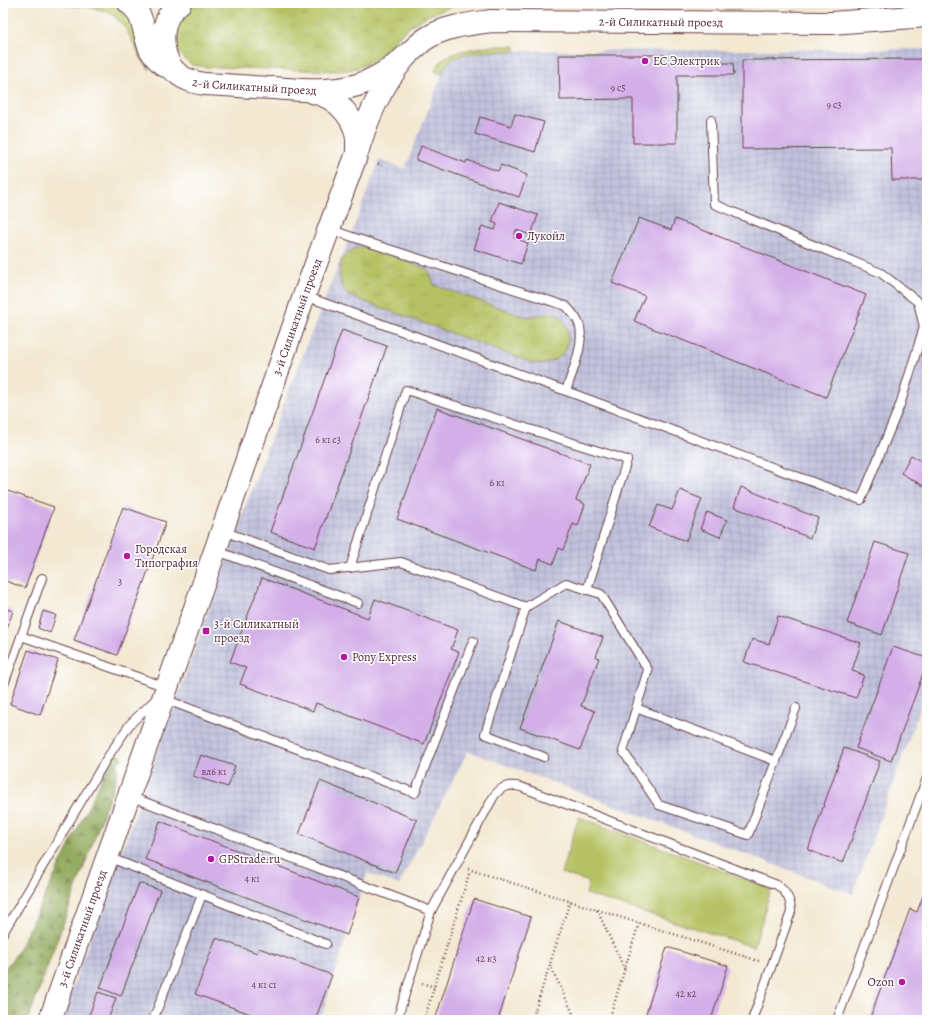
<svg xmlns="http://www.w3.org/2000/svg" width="930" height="1023" font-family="Alegreya,serif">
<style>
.industrial{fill:url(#industrial-grid)}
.grass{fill:url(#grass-tufts);stroke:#807048}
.forest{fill:url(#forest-firs);stroke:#6d6442}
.park{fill:#b5c264;stroke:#807048}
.building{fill:#d3aee8}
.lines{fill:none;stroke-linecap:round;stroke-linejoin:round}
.lane-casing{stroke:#633d44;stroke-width:10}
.secondary-casing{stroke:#633d44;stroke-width:24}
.path{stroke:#633d44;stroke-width:2.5;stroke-dasharray:1 3;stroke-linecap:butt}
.lane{stroke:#fff;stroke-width:8}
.secondary{stroke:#fff;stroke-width:22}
.poi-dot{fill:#b5179e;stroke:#fff;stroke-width:1.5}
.labels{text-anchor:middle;stroke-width:3;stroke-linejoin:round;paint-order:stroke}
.number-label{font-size:10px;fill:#6c435a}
.street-label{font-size:12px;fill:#4a1f2b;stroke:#fff}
.poi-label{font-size:12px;fill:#4a1f2b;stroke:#fff;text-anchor:start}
</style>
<defs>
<pattern id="industrial-grid" width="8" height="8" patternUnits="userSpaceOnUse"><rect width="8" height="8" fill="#c1c2dd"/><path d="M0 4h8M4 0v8" fill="none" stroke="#a7a6be"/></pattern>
<pattern id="grass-tufts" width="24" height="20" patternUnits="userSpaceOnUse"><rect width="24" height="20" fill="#b5c264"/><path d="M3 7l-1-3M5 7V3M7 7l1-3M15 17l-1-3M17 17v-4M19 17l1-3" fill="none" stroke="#9da657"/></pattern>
<pattern id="forest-firs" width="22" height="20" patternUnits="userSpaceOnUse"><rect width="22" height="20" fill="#90a85a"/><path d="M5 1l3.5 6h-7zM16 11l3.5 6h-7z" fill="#78884b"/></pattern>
</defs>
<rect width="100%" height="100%" fill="#fff"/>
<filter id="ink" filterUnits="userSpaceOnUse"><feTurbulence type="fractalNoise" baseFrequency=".025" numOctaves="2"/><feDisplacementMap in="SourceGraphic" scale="8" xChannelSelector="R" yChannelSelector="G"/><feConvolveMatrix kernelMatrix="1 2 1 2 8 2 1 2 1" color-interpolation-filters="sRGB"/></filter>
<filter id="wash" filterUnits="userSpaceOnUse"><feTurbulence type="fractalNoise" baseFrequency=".012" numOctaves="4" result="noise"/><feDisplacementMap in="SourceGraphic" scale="16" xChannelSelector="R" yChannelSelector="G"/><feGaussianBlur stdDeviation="0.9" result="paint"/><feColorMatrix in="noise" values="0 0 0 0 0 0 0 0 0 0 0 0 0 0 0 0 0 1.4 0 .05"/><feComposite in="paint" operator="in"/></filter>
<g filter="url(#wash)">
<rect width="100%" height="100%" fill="#f3e8d2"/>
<!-- industrial -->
<path class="industrial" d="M927,49V689L853,894L468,751L399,885L367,873L320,1020H61L224,568L244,510L289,389L357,219L379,160L405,169L442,74L446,65L456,58L472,54L492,51Z"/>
<!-- grass -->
<g class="grass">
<path d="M64,3H119L129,11L143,59L150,70C147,66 144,62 141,58C131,39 123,16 101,10C89,6 76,6 64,5Z"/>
<path d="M199,3H467C446,7 425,15 408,28C399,35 392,44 384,52C371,65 355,70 337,71L205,67L192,65L182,57L178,52L174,40L176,21L189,7Z"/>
<path d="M492,46H515V51C497,51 458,50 446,65C444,68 443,71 442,74L434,71C436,68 438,64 441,61C452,50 477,48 492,46Z"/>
<path d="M358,247H366L374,248L429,270L434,285L526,317C534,316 543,313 551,313C567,314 571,337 566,349C562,356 555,360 549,362C547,363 545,364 543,364C540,364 536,363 533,363L349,296C334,281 336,254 358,247Z"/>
</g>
<!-- forest -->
<path class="forest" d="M114,754H117L123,757L118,763L116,779L28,1020H3V971L17,953Z"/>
<!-- park -->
<path class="park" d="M579,817L769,888L770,889V893L754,947L586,894L589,882L561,873Z"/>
<g id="blocks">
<!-- building -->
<g class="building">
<path d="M559,55H666V63H733L734,75H677V143H633V99L560,100Z"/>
<path d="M927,59V180H892L891,148L742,149V60Z"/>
<path d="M515,114L544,122L535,152L475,134L480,117L511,126Z"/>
<path d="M421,146L466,163L467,160L498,171L501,165L527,175L519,197L416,160Z"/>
<path d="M499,202L538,215L531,235L516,230L514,238L528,243L521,264L474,249L482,226L495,230L497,224L492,222Z"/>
<path d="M639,218L671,230L675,219L866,295L826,397L634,321L645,296L612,283Z"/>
<path d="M342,330L387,346L315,548L270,532Z"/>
<path d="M437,408L590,464L576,500L585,504L578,526L573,524L563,550L559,548L553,564L540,559L536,570L397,519Z"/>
<path d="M911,455L927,464V488L901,473Z"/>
<path d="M741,487L818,518L810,538L734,507Z"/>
<path d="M5,490L54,507L25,588L3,580V495Z"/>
<path d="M680,490L702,499L686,541L649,527L658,505L672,510Z"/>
<path d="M123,507L166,522L117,655L74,640Z"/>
<path d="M707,512L727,520L720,537L700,529Z"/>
<path d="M875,542L909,553L882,635L847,623Z"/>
<path d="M262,578L368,618L375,599L458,630L451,649L459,652L424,744L316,703L313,711L240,684L246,668L230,662Z"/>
<path d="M3,608L13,611L3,640Z"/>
<path d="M43,611L56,615L50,633L38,628Z"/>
<path d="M778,616L861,643L852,671L864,675L856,698L744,662L752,639L769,644Z"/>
<path d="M559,621L603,637L596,657L599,658L581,706L595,711L580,750L520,728Z"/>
<path d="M893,647L927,658V663L891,761L856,748Z"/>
<path d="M28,650L58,660L40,715L10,704Z"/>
<path d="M844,748L880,761L843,863L808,850Z"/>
<path d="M201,755L235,766L228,787L193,776Z"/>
<path d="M320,781L417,820L395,873L299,834Z"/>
<path d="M160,821L359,897L347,935L145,859Z"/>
<path d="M139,883L160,890L121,996L100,988Z"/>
<path d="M927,885V1020H869L910,909L917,912Z"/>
<path d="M474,899L531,917L498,1020H435Z"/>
<path d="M216,938L257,953L259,948L332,975L315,1020H267L195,994Z"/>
<path d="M667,947L728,966L711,1020H644Z"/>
<path d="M98,992L116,998L108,1020H87Z"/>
</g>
</g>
</g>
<g filter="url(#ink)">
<use href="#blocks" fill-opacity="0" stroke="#633d44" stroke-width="1"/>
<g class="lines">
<!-- lane casing -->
<g class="lane-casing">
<g id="lane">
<path d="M329,229L373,244L566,306C572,312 578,319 580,327C584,345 572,373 566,391"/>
<path d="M305,296L566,391L861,500L900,405L924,327L918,302L881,273L714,204L711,120"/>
<path d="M223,531L329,570L401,562L526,607L485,734L544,757"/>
<path d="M217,551L358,603"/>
<path d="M350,568L406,390L627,460L587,590"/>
<path d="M526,607L566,583L601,594L648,670L623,751L659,805L748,835L796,708"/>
<path d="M21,636L166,687"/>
<path d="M3,687L42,578"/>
<path d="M164,699L415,793L473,641"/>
<path d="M636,708L776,761"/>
<path d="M129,796L431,911L494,796C502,786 508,784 521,787L777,885C787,892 791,900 791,912L752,1020"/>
<path d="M108,857L326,944"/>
<path d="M3,933L107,758L130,724L156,699"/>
<path d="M153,1020L202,895"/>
<path d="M397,1020L431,911"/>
<path d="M837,1020L927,778"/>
</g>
</g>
<!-- secondary casing -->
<g class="secondary-casing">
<g id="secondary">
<path d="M129,3C145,15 143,34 150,49C154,56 160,62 165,66"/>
<path id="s1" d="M180,3C175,7 171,11 168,17C160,34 162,62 178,74C185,80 194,82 204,84C227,85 250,87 273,88C304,90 336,94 366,82C380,76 393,68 404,58C412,51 419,43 427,38C446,26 470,24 491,21L831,23L927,16"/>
<path d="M312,92C338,97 360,121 357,149"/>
<path id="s2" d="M50,1020L222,531L304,296L356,156C367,118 380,88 405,57"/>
</g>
</g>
<!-- path -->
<g class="path">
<path d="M378,164L382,166"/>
<path d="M468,869L759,961"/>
<path d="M597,910L625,970"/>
<path d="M550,965L576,1020"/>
<path d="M422,983L434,987"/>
<path d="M424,1020L470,871"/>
<path d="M532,1020L570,901"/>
<path d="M609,1020L639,923"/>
</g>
<!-- lane -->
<use href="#lane" class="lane"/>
<!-- secondary -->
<use href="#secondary" class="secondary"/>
</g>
</g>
<!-- markers -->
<g class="poi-dot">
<circle cx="645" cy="61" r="4"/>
<circle cx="519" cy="236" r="4"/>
<circle cx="127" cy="556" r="4"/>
<rect x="202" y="627" width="8" height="8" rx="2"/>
<circle cx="344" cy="657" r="4"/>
<circle cx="211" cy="859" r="4"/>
<circle cx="902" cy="982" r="4"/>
</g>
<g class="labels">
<!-- number labels -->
<g class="number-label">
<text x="618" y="91">9 с5</text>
<text x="834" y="108">9 с3</text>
<text x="328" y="443">6 к1 с3</text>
<text x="497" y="486">6 к1</text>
<text x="120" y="585">3</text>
<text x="214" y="775">вл6 к1</text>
<text x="252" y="882">4 к1</text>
<text x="486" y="962">42 к3</text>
<text x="264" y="988">4 к1 с1</text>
<text x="686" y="997">42 к2</text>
</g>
<!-- street labels -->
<g class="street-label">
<text dy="4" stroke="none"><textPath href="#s1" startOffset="584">2-й Силикатный проезд</textPath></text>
<text dy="4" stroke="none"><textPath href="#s1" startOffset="159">2-й Силикатный проезд</textPath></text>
<text dy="4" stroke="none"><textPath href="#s2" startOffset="745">3-й Силикатный проезд</textPath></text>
<text dy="4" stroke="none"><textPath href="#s2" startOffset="97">3-й Силикатный проезд</textPath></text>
</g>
<!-- poi labels -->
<g class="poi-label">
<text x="653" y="65">ЕС Электрик</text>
<text x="527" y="240">Лукойл</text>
<text x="135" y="553">Городская<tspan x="135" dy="14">Типография</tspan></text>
<text x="214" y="628">3-й Силикатный<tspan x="214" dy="14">проезд</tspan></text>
<text x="352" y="661">Pony Express</text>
<text x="219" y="863">GPStrade.ru</text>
<text x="894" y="986" text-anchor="end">Ozon</text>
</g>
</g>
<!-- margin -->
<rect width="930" height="1023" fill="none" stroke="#fff" stroke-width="16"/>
</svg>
